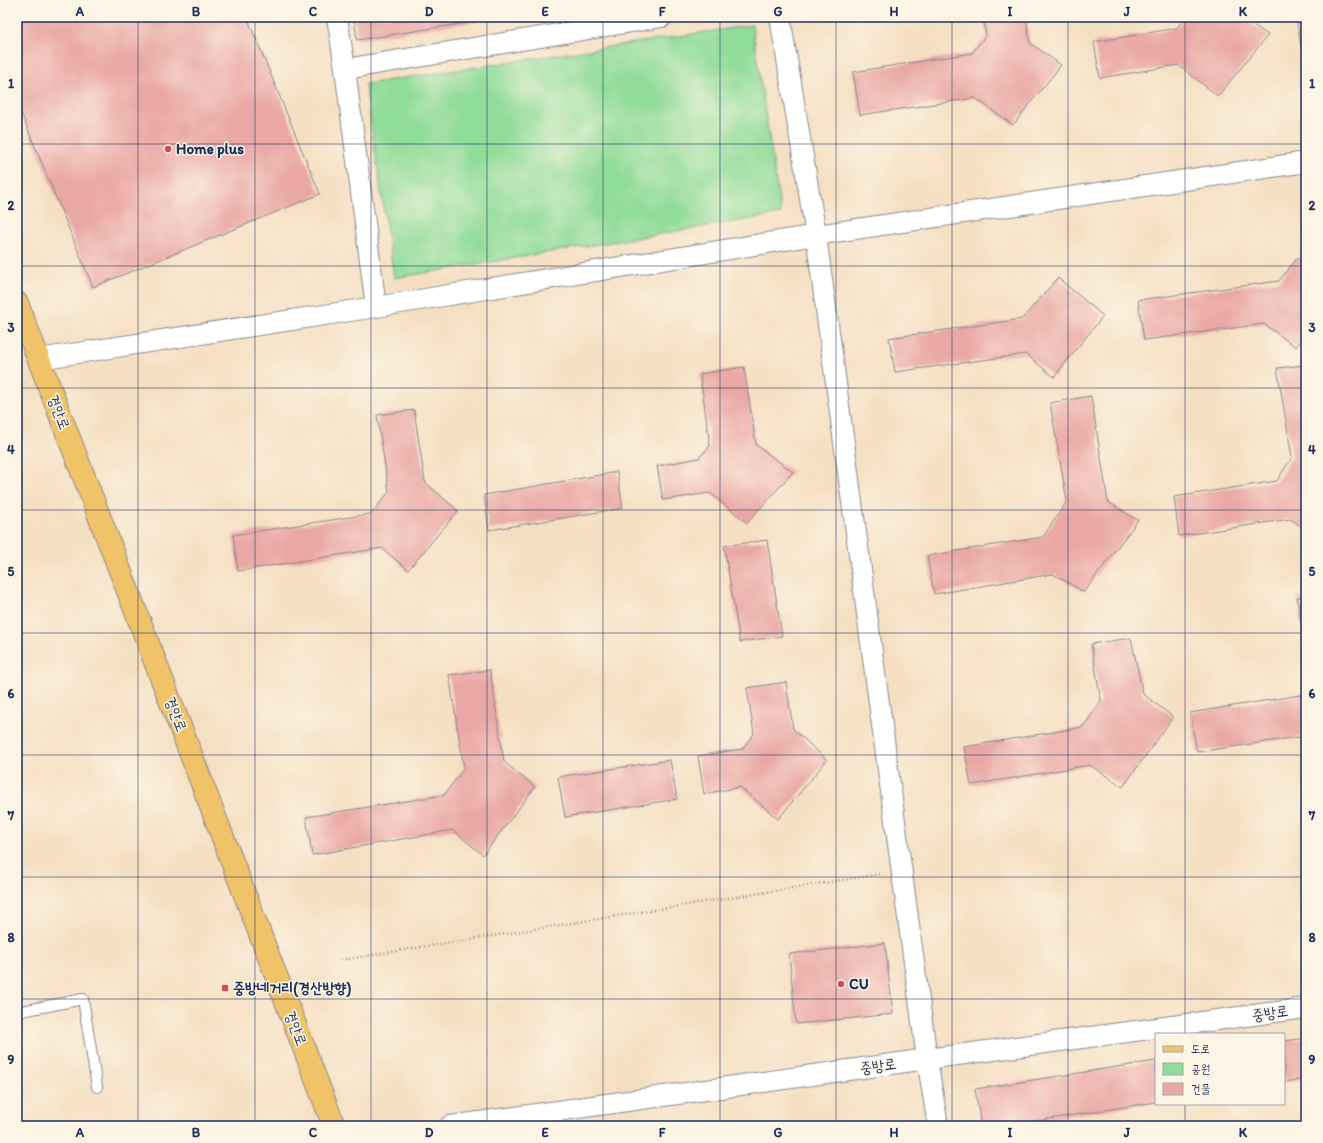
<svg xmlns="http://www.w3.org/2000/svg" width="1323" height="1143" font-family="Itim,'Poor Story',sans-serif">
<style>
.green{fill:#90dc99;stroke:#56867c}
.building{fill:#eaa8a5}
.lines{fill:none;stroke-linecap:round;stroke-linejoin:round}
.service-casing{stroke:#888790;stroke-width:12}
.minor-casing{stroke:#888790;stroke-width:22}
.primary-casing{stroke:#888790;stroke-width:24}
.path{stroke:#888790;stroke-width:2.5;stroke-dasharray:1 3;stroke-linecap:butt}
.service{stroke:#fff;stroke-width:10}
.minor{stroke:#fff;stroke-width:20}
.primary{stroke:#f1c369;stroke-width:22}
.grid{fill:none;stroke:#1b2f5e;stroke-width:1;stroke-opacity:0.55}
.poi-dot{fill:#d1495b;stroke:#fcf5e5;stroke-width:1.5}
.labels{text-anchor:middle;stroke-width:3;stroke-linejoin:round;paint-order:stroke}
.poi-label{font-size:15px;font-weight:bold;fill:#1b2f5e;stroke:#fcf5e5;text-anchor:start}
.street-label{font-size:15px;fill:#1b2f5e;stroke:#fcf5e5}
.neatline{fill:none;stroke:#1b2f5e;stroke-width:1.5}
.grid-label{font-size:13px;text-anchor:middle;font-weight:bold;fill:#1b2f5e}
</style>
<rect width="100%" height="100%" fill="#fcf5e5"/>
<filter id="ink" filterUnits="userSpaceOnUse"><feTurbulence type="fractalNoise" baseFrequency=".025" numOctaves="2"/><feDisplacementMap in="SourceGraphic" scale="8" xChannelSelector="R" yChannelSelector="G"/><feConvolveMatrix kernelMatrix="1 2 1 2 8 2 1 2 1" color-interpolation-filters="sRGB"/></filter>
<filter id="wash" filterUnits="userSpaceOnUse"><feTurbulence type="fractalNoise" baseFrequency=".012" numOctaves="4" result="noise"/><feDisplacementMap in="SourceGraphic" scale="16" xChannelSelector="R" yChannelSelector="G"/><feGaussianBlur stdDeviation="0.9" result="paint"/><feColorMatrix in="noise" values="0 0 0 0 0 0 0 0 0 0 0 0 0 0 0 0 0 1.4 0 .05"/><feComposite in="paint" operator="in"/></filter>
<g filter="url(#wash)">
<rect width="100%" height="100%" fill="#f5dfc2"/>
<!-- green -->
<path class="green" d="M752,25L781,214L394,278L365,84Z"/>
<g id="blocks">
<!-- building -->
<g class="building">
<path d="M17,17H247L320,194L93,287L17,103Z"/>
<path d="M354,17H498V18L357,40Z"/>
<path d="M983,17H1026L1030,43L1061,65L1013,125L975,98L860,115L853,72L972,53L986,35Z"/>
<path d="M1185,17H1241L1268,35L1218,96L1178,65L1100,78L1094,42L1177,28Z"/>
<path d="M1296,17H1306V46L1301,47Z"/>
<path d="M1297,258L1306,265V335L1296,347L1264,324L1144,340L1138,300L1279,281Z"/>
<path d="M1058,278L1103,316L1054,377L1026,354L895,372L889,338L1022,319Z"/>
<path d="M1306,365V529L1290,519L1179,536L1174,497L1277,481L1292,457L1277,368Z"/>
<path d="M744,367L756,445L793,472L747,523L710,493L663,500L657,466L699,458L710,446L700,374Z"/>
<path d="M1091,396L1108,502L1138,520L1084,592L1053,574L934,594L927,556L1043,537L1067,501L1050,403Z"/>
<path d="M414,410L425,482L458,511L408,570L382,548L238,571L233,535L371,514L389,492L377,415Z"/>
<path d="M617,472L623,508L489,530L484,495Z"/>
<path d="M767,540L782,636L740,642L724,546Z"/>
<path d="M1306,596V649H1305L1297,597Z"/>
<path d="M1131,638L1143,694L1173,717L1123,787L1090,765L971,785L964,747L1083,727L1101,701L1091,644Z"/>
<path d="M490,670L504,762L535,787L483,855L453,830L312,855L306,817L444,795L464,768L449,675Z"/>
<path d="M786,682L793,729L827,760L778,819L740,787L704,794L698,756L742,749L754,734L747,688Z"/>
<path d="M1306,694V736L1197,752L1190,713Z"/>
<path d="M670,760L677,799L565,817L558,777Z"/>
<path d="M885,943L893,1014L796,1024L789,954Z"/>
<path d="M1306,1038V1079L1284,1082V1041Z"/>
<path d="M1156,1061V1102L1005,1126H981L975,1089Z"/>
</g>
</g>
</g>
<g filter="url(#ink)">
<use href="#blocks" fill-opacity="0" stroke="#888790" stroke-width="1"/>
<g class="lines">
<!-- service casing -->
<g class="service-casing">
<path id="service" d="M17,1012L83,999L97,1087"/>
</g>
<!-- minor casing -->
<g class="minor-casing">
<g id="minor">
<path d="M337,17L345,69"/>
<path d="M780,17L816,235L927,1059L938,1126"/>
<path d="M376,307L345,69L662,17"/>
<path d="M39,359L376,307L816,235L1306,162"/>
<path d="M450,1126L927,1059L1306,1008"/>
</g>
</g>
<!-- primary casing -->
<g class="primary-casing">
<path id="primary" d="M17,303L334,1126"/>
</g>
<!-- path -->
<path class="path" d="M341,960L880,874"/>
<!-- service -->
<use href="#service" class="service"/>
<!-- minor -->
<use href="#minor" class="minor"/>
<!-- primary -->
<use href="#primary" class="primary"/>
</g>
</g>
<!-- grid -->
<path class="grid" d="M138,17V1126M255,17V1126M371,17V1126M487,17V1126M603,17V1126M720,17V1126M836,17V1126M952,17V1126M1068,17V1126M1185,17V1034M17,144H1306M17,266H1306M17,388H1306M17,510H1306M17,633H1306M17,755H1306M17,877H1306M17,999H1306M1185,1104V1126"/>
<!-- markers -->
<g class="poi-dot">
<circle cx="168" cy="149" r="4"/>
<circle cx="841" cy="984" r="4"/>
<rect x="221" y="984" width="8" height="8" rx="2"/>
</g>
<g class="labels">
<!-- poi labels -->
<g class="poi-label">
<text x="176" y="154">Home plus</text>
<text x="849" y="989">CU</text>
<text x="233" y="993">중방네거리(경산방향)</text>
</g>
<!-- street labels -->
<g class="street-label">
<text transform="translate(59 412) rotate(69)" y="5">경안로</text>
<text transform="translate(176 714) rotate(69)" y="5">경안로</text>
<text transform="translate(1270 1013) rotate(-8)" y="5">중방로</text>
<text transform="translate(296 1028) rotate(69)" y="5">경안로</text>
<text transform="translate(878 1066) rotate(-8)" y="5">중방로</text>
</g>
</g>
<!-- margin -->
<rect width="1323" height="1143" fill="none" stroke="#fcf5e5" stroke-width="44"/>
<!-- legend -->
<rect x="1155" y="1033" width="130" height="72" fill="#fcf5e5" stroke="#a2a6af"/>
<rect x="1163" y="1046" width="20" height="6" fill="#f1c369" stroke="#a2a6af"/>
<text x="1191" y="1053" font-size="12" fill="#1b2f5e">도로</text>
<rect x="1163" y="1063" width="20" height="12" fill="#90dc99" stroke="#a2a6af"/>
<text x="1191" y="1073" font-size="12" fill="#1b2f5e">공원</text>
<rect x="1163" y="1083" width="20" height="12" fill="#eaa8a5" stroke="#a2a6af"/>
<text x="1191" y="1093" font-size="12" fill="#1b2f5e">건물</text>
<rect x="22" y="22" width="1279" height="1099" class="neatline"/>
<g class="grid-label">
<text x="80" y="16">A</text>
<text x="196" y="16">B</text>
<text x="313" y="16">C</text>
<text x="429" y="16">D</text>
<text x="545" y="16">E</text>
<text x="662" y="16">F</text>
<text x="778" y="16">G</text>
<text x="894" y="16">H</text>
<text x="1010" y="16">I</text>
<text x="1127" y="16">J</text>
<text x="1243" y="16">K</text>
<text x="11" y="88">1</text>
<text x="1312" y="88">1</text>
<text x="11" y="210">2</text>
<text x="1312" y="210">2</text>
<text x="11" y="332">3</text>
<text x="1312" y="332">3</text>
<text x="11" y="454">4</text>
<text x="1312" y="454">4</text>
<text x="11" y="576">5</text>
<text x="1312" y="576">5</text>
<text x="11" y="698">6</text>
<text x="1312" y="698">6</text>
<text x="11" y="820">7</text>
<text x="1312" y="820">7</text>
<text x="11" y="942">8</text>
<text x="1312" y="942">8</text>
<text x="11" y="1064">9</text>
<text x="1312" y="1064">9</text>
<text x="80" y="1137">A</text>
<text x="196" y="1137">B</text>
<text x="313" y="1137">C</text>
<text x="429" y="1137">D</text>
<text x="545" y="1137">E</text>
<text x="662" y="1137">F</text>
<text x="778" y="1137">G</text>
<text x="894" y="1137">H</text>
<text x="1010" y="1137">I</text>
<text x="1127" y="1137">J</text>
<text x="1243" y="1137">K</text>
</g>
</svg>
